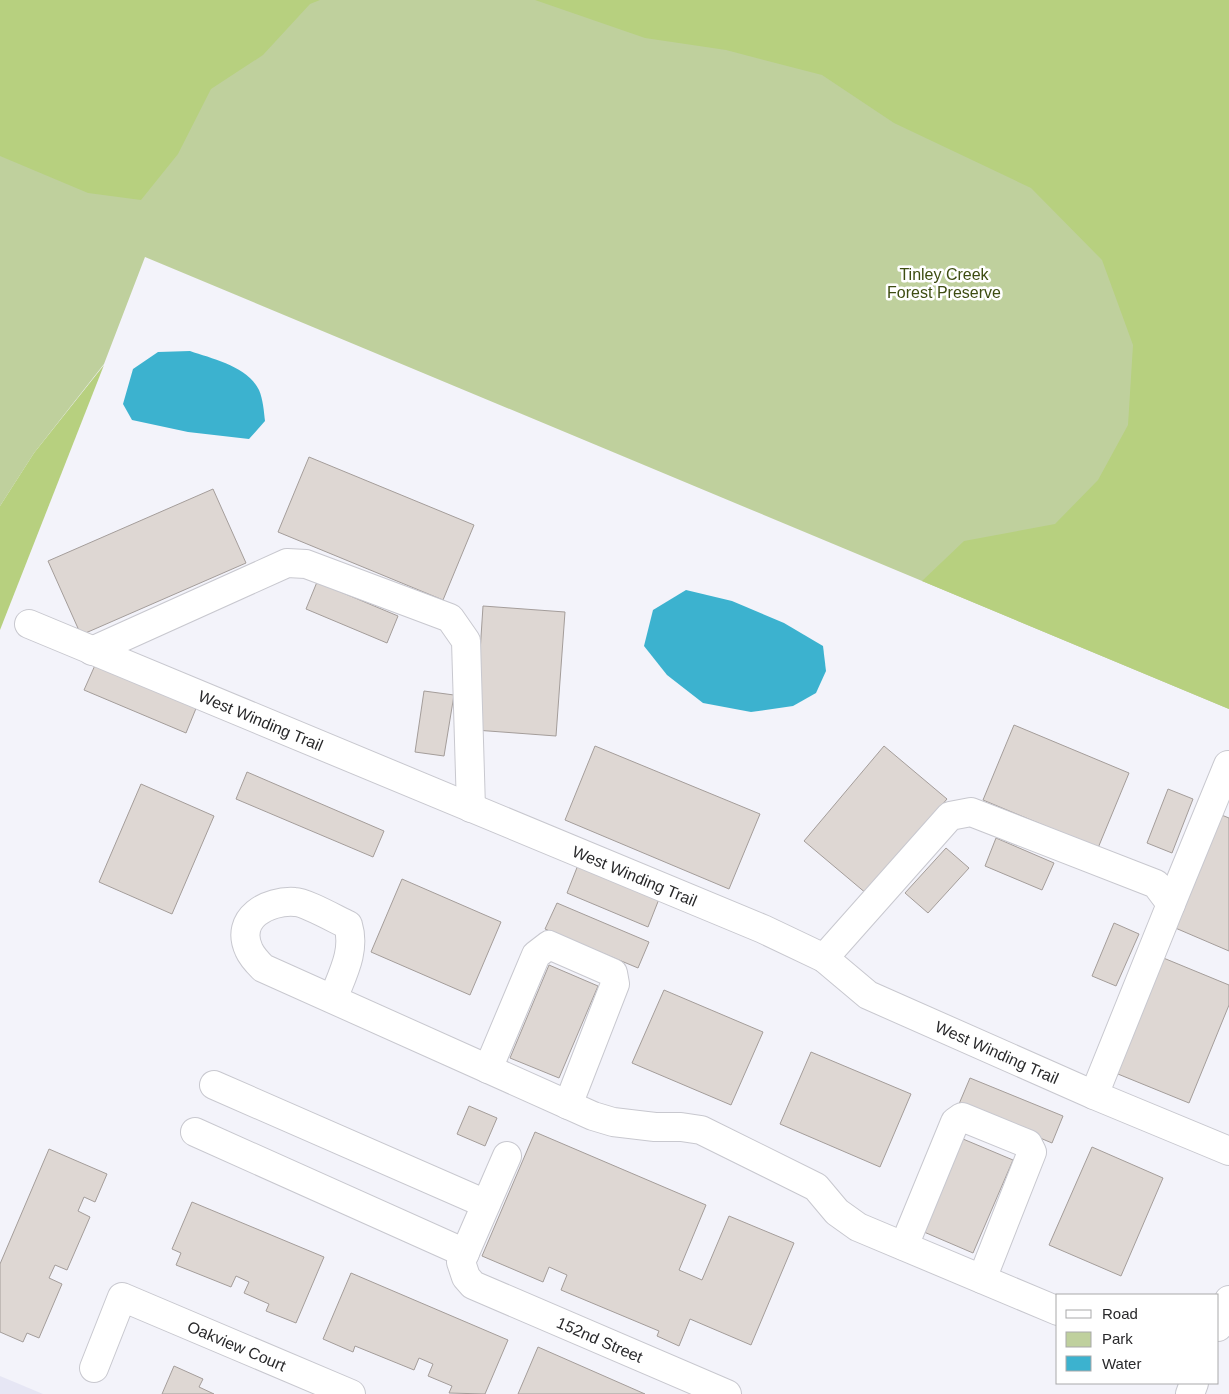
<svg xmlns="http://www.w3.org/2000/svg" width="1229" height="1394" font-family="Arial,sans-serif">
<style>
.built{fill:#e6e6f4}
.green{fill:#bfd09d}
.forest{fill:#b7d07f}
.water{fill:#3cb2cf}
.building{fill:#ded7d3;stroke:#a49d9a}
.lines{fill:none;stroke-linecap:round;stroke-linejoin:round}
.minor-casing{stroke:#c8c8cf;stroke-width:30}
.minor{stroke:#fff;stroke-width:28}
.labels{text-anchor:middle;stroke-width:5;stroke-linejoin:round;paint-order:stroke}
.park-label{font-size:16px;fill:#3d4c11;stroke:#fff}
.street-label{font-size:16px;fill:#29292b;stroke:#fff}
</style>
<rect width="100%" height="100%" fill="#f3f3fa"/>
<!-- built -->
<path class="built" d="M0,1376L43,1394H0Z"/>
<!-- green -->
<path class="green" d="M0,0H1229V709L145,257L104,364L34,453L0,506Z"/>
<!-- forest -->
<g class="forest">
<path d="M0,0H320L310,4L263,55L211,89L178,154L141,200L88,193L0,156Z"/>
<path d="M535,0H1229V709L922,581L964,541L1055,524L1098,480L1128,425L1133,345L1102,260L1031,188L894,123L822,75L726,50L645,38Z"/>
<path d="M104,365L0,630V506L34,453Z"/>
</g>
<!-- water -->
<g class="water">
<path d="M190,351C213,359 247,366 259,390C263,399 264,412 265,421L249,439L188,432L132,420L123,404L133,369L158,352Z"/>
<path d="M686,590L732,601L784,623L823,646L826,671L816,693L793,706L751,712L703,703L667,675L644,646L653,610Z"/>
</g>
<!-- building -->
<g class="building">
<path d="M309,457L474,525L443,600L278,532Z"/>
<path d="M213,489L246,563L81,635L48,561Z"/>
<path d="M317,582L398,616L387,643L306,609Z"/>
<path d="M483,606L565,612L556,736L475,730Z"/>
<path d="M96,663L197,706L186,733L84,690Z"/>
<path d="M424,691L454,695L444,756L415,752Z"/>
<path d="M1014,725L1129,773L1098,848L983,800Z"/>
<path d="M595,746L760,814L729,889L565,820Z"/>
<path d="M884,746L947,799L867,894L804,841Z"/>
<path d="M247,772L384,831L373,857L236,799Z"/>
<path d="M141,784L214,816L172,914L99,882Z"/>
<path d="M1168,789L1193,799L1172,853L1147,843Z"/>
<path d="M1219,814L1229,818V951L1173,927Z"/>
<path d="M996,838L1054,863L1042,890L985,866Z"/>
<path d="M946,848L969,868L928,913L905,893Z"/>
<path d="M578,865L659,899L648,927L567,893Z"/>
<path d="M402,879L501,922L470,995L371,952Z"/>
<path d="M557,903L649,942L638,968L545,929Z"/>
<path d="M1114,923L1139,934L1116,986L1092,976Z"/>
<path d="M1161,957L1229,985V1005L1189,1103L1113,1072Z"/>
<path d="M549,965L598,986L559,1078L510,1058Z"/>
<path d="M664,990L763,1032L731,1105L632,1063Z"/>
<path d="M811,1052L911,1094L880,1167L780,1124Z"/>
<path d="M970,1078L1063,1116L1052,1143L959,1104Z"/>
<path d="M469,1106L497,1118L485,1146L457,1134Z"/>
<path d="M535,1132L706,1205L679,1270L702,1280L729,1216L794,1243L751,1345L690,1319L679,1346L657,1336L659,1331L561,1290L567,1275L549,1267L543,1282L482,1256Z"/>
<path d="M963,1139L1013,1160L973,1253L924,1232Z"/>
<path d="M1092,1147L1163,1178L1121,1276L1049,1245Z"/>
<path d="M49,1149L107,1174L95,1202L84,1197L78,1211L90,1217L67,1270L55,1265L49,1278L62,1284L39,1338L27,1333L23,1342L0,1332V1264Z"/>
<path d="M192,1202L324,1257L296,1323L266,1311L269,1304L244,1293L249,1282L236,1276L231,1287L176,1265L181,1253L172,1249Z"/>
<path d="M351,1273L508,1340L485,1394L449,1393L452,1386L428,1376L433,1364L419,1358L414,1370L355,1346L353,1352L323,1339Z"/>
<path d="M538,1347L645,1394H518Z"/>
<path d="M174,1366L203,1379L199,1387L214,1394H162Z"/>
</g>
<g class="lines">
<!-- minor casing -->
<g class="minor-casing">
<g id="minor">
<path id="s1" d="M29,624L763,929L824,958L868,995L1094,1095L1229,1151"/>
<path d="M92,651L287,563L306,564L450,618L466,641L471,808"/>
<path d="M1171,904L1228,765"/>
<path d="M824,958L950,816L971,812L1156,884L1171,904L1094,1095"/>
<path d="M333,999C342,975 356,951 348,925C337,920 305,902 295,902C268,900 234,918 249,950C252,957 258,963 263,968L593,1116L613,1122L655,1127H681L701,1130L816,1187L837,1212L858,1227L1058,1311"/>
<path d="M488,1069L536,955L549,945L613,973L615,984L568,1105"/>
<path d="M214,1085L486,1204"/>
<path d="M195,1132L465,1253"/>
<path id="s2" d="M507,1156L461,1262L466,1277L473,1285L727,1394"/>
<path d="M904,1246L955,1122L962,1117L1028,1144L1032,1152L982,1279"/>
<path d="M1218,1327L1229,1300"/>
<path id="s3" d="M94,1368L122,1297L351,1394"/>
<path d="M1190,1394L1194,1383"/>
</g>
</g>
<!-- minor -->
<use href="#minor" class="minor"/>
</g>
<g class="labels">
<!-- park labels -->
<g class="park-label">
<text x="944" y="280">Tinley Creek<tspan x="944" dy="18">Forest Preserve</tspan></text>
</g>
<!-- street labels -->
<g class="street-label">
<text dy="6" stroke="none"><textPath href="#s1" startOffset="251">West Winding Trail</textPath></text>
<text dy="6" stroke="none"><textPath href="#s1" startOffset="656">West Winding Trail</textPath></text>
<text dy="6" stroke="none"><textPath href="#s1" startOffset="1061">West Winding Trail</textPath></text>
<text dy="6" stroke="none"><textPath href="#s2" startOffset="280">152nd Street</textPath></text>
<text dy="6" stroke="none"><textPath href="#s3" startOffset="201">Oakview Court</textPath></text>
</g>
</g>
<!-- legend -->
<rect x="1056" y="1294" width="162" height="90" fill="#ffffff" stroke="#a9a9aa"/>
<rect x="1066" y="1310" width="25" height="8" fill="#ffffff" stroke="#a9a9aa"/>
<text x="1102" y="1319" font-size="15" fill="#29292b">Road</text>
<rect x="1066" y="1332" width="25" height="15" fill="#bfd09d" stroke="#a9a9aa"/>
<text x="1102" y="1344" font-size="15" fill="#29292b">Park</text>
<rect x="1066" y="1356" width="25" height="15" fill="#3cb2cf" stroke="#a9a9aa"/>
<text x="1102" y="1369" font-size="15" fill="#29292b">Water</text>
</svg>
